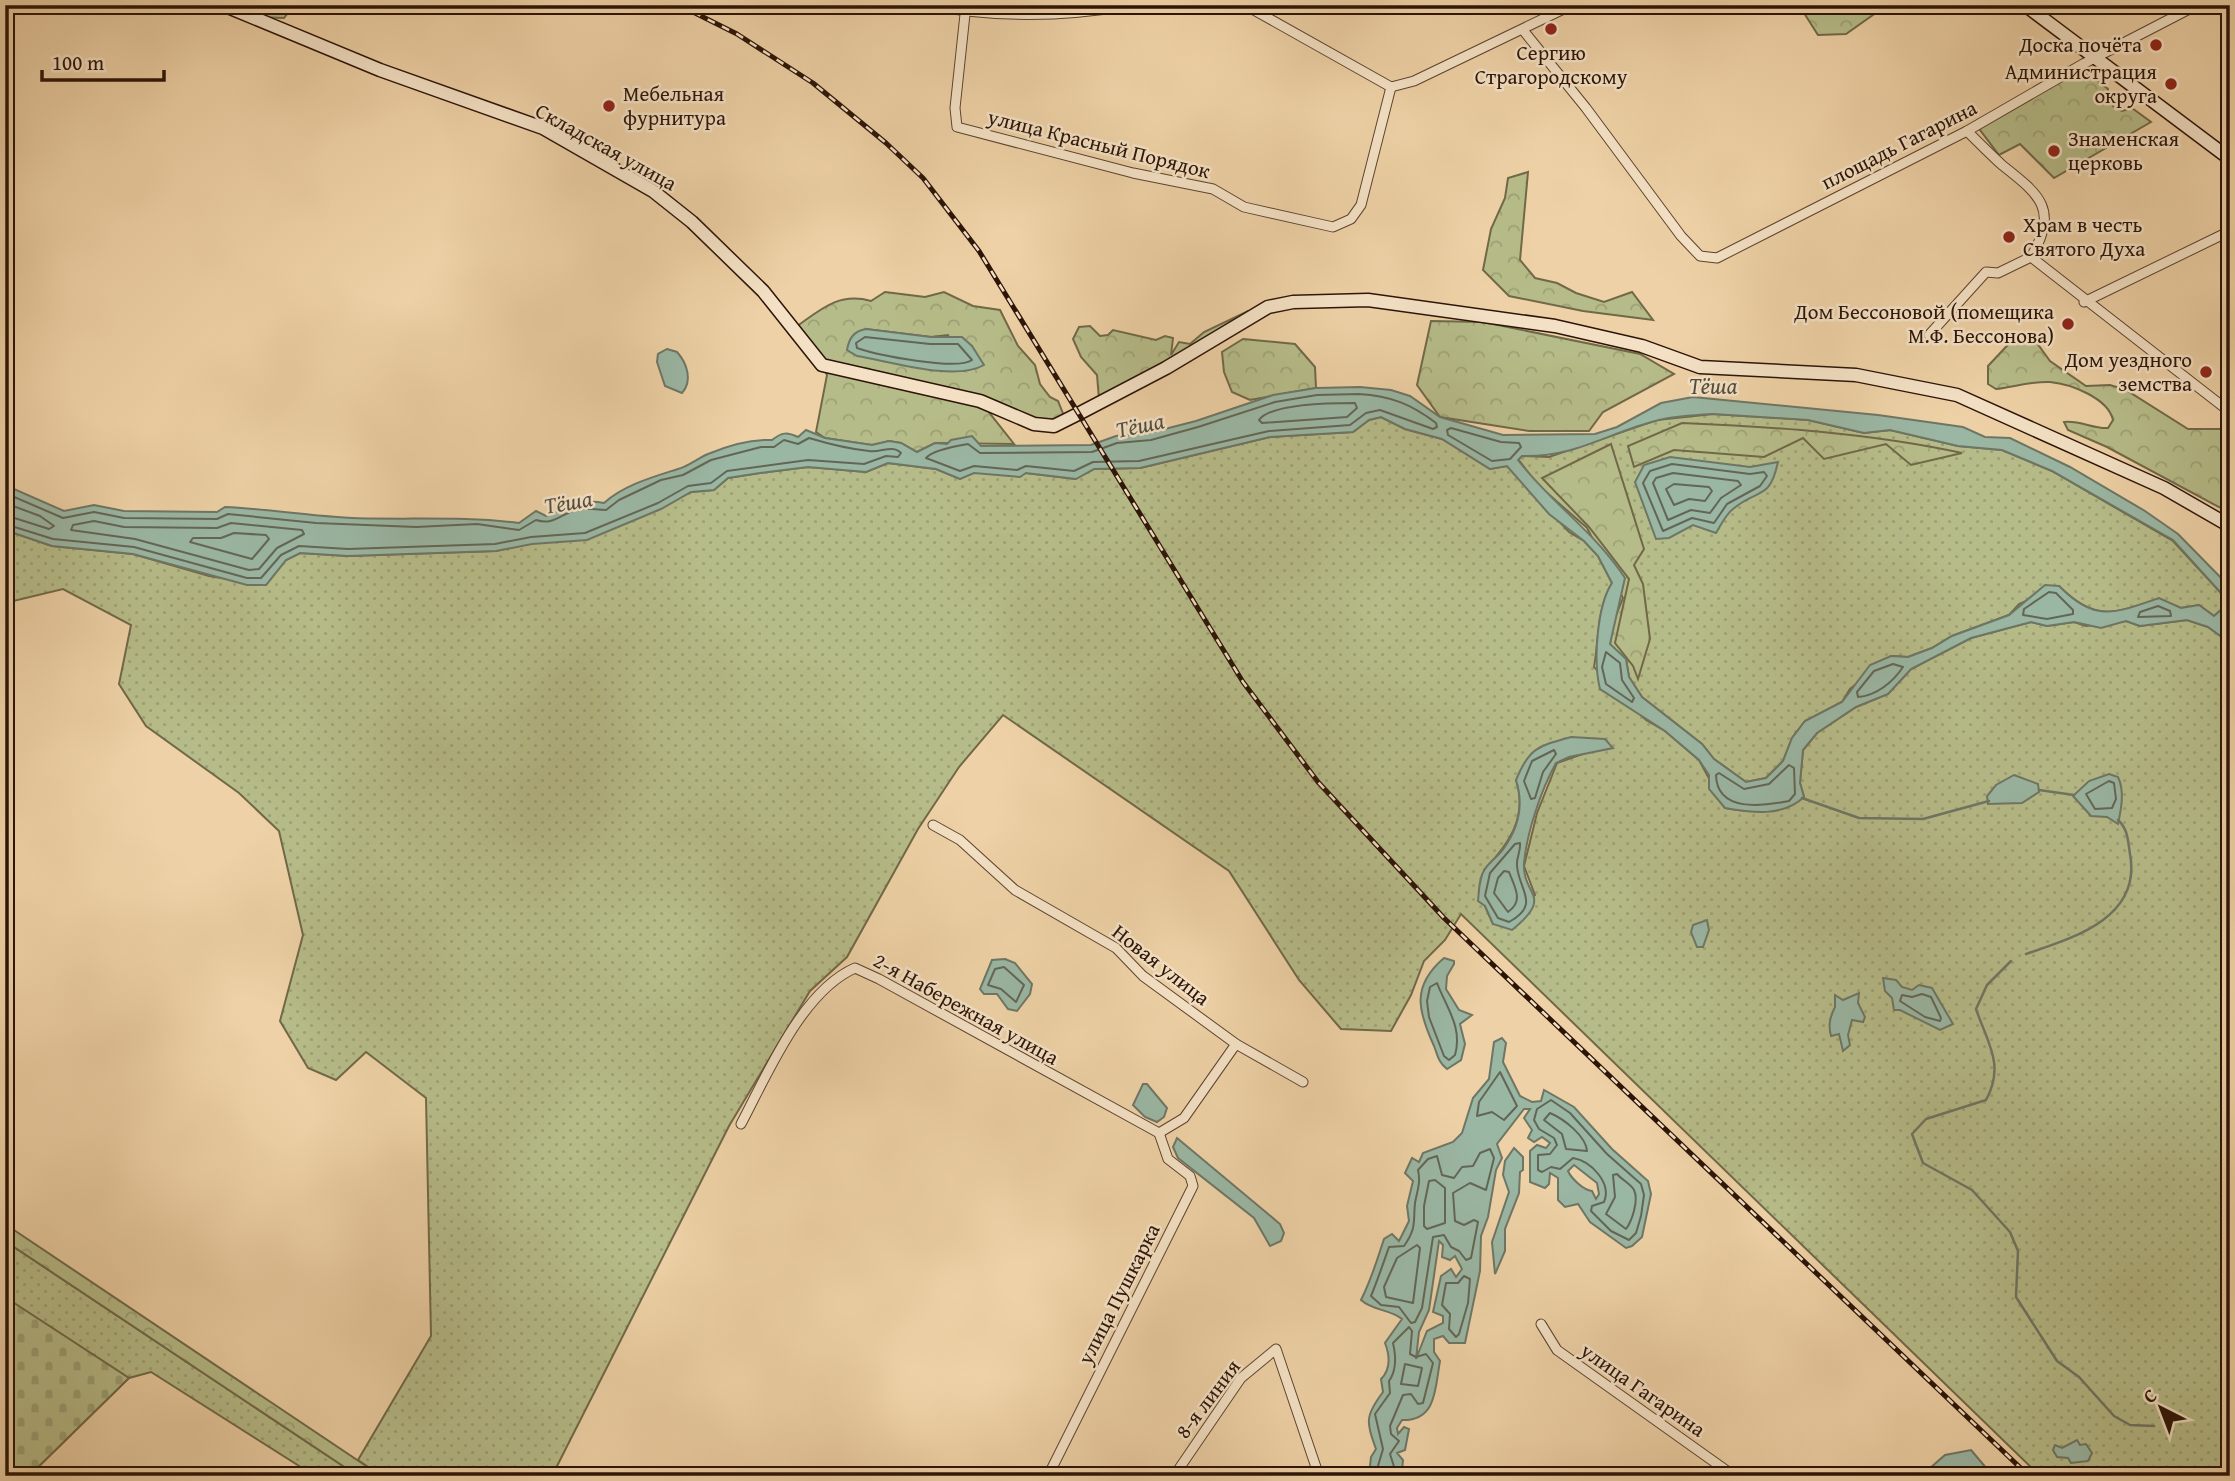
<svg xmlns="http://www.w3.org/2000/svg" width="2235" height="1481" font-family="'Gentium Book Plus',serif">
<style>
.grass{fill:url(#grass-dots);stroke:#716848;stroke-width:2;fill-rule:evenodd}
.forest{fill:url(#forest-crowns);stroke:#716848;stroke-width:2;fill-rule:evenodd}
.cemetery{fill:url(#cemetery-stones);stroke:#716848;stroke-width:2}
.water{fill:#9ab7a4;stroke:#6e7665;stroke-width:2;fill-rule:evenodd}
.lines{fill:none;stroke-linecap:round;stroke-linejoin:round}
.shore{stroke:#636656;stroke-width:2}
.stream{stroke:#6e7665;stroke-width:2.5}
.street-casing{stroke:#5c432f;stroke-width:11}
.secondary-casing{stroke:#2c1407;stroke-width:15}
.street{stroke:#f4e1c5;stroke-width:9}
.secondary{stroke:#f4e1c5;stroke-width:12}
.rail-casing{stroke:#2c1407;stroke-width:5}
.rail{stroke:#f4e1c5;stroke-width:2.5;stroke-dasharray:8;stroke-linecap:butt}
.poi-dot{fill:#8f2418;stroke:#f4e1c5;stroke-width:2.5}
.labels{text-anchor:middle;stroke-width:5;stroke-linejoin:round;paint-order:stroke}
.poi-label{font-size:21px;fill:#2c1407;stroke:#f4e1c5;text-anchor:end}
.street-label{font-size:21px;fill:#2c1407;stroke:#f4e1c5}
.water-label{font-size:23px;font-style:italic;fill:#524d3e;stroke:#f4e1c5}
</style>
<defs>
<pattern id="grass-dots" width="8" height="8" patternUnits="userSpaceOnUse" patternTransform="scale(1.75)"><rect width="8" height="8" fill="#b6bc89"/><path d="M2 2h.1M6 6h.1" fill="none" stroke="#9da175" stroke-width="1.8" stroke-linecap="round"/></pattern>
<pattern id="forest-crowns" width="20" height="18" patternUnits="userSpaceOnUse" patternTransform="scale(1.75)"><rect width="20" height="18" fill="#b6bc89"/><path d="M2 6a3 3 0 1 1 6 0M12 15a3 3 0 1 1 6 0" fill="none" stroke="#9da175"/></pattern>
<pattern id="cemetery-stones" width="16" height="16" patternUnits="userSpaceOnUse" patternTransform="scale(1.75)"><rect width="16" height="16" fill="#b6bc89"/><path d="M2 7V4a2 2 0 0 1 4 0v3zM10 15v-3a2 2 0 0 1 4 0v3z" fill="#9da175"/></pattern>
</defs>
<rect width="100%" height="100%" fill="#eed1a6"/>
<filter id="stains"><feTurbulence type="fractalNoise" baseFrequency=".00286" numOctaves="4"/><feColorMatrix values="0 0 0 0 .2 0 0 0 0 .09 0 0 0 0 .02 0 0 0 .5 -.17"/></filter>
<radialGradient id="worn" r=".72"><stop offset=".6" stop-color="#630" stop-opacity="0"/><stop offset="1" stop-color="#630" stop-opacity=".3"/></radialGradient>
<!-- grass -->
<g class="grass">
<path d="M1713,414L1808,420L1864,433L1890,430L1958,446L2002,450L2052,471L2173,541L2221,593L2222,609L2214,616L2199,605L2181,608L2158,599C2113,614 2095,622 2059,586L2019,604L2009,615L1952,636L1932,648L1908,657L1891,656L1850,689L1842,702L1805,721L1792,738L1783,761L1766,778L1746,782L1714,759L1702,744L1642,697L1629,677L1626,659L1610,645L1612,625L1623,598L1587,528L1537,484L1518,459L1522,456L1549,457L1657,420Z"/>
<path d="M1381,417L1405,429L1442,439L1490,469L1507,466L1569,532L1584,541L1598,556L1612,583C1597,607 1599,639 1594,667L1646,720L1665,731L1699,760L1725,808C1759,814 1773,811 1804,797L1800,783L1803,750L1817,733L1856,707L1888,694L1911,669L1971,638L2031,622L2047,626L2074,622L2086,626L2126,621L2140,626L2187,620L2208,627L2230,643V1476H2040L1461,914L1445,940L1424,961L1411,995L1391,1031L1341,1029L1299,980L1229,871L1003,715L959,767L918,829L847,957L810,991L729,1126L553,1474L381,1476L358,1460L431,1336L426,1098L366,1052L336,1080L308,1068L280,1021L303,935L279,831L239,793L146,726L119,684L131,625L63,589L5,603V530L52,546L133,554L209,576L266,585L286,560L300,553L348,556L496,551L624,523L691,492L714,490L728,478L760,473L808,467L866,472L888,463L936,469L960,479L973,473H1026L1075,479L1094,469L1140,468L1270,437L1353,432L1369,420ZM1605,739L1588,752L1557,763L1537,813L1524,866L1535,895L1493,924L1485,906L1484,870C1509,844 1528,817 1516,780Z"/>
<path d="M5,1241L358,1476H315L151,1372L129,1378L29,1476H5Z"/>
</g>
<!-- forest -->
<g class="forest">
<path d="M223,5H294L284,18L254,17Z"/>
<path d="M1850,5H1887L1846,34L1818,35L1804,13Z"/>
<path d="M2080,67L2108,89L2107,97L2113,106L2122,111L2132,108L2151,122L2054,178L2020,144L1999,155L1974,122Z"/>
<path d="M1528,172L1520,260L1535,278L1557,283L1576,293L1604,302L1632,292L1653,320L1583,311L1509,296L1483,270L1491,229L1505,198L1508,178Z"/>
<path d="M885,292L925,297L944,292L973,306L1000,310L1018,346L1035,365L1040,384L1050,397L1058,401L1064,416L1061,419L1039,420L826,363L796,327C821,309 839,292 871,301ZM866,329L931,337L948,335L964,371L934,369L881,360Z"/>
<path d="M1248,311L1251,312L1099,399L1097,375L1081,357L1073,339L1079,327L1090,326L1100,336L1108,335L1113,330L1156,340L1165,336L1173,338L1171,355L1179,342L1190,344L1204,332Z"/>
<path d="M1431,321L1483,322L1640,354L1674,374L1603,412L1589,431H1529L1440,417L1417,385Z"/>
<path d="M2029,332L2050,361L2086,386L2110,385L2126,390L2188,429H2230V513L2107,447L2068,430L2064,422C2080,420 2093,429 2108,428L2113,420C2108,398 2071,384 2050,382C2033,381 2013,387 1996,389L1988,384V366L2019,333Z"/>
<path d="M1243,339L1295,344L1315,367L1316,388L1250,400L1232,392L1224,372L1222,352Z"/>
<path d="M822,365L980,401L1014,444L935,443L917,452L901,443L889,441L872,445L825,438L816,432L827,375Z"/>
<path d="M1682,423C1776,427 1869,433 1962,453L1911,465L1886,444L1824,459L1803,438L1764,457L1674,450L1634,467L1628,446Z"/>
<path d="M1611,444L1644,549L1634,565L1643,584L1650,639L1638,679L1633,666L1615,643L1629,579L1589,527L1542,478Z"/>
<path d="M5,1224L381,1476H358L5,1241Z"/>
</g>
<!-- cemetery -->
<path class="cemetery" d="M5,1297L129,1378L29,1476H5Z"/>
<!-- water -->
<g class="water">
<path d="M866,329L931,337H962L972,346L984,365C954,382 890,361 857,356L847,350C849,338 854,331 866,329Z"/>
<path d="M667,349L677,352C687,363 693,381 682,393L665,386L657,362L658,354Z"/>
<path d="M1360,387L1391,390L1410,396L1440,417L1503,435L1595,434L1617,427L1661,403L1693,397L1878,415L1963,427L1985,437L2010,438L2070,467L2145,511L2178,534L2230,587V643L2208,627L2187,620L2140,626L2126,621L2101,628L2074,622L2047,626L2031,622L1971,638L1911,669L1888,694L1856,707L1817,733L1803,750L1800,783L1804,797C1783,817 1752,813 1725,808L1709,789V775L1699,760L1665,731L1600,689C1593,661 1597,606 1612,583L1598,556L1584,541L1549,514L1507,466L1490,469L1442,439L1405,429L1381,417L1369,420L1353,432L1270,437L1140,468L1094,469L1076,479L1026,473L1020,477L974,473L960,479L936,469L888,463L866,472L808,467L760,473L728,478L714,490L691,492L661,509L587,540L532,544L496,551L348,556L300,553L286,560L266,585H247L133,554L52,546L5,530V485L64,511L94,505L124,511L217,512L225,507C268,509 310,516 353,518C409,520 464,516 519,523L536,511L546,516C567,508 580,498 604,503C624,485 653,477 678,469C689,466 698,458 708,454C727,446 752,439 772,440C782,432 787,432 798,437L806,430L825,438L872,445L889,441L901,443L917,452L935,443L947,444L951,440L972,436L981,446L1091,445L1116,436L1149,433L1196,421L1273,395L1316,388ZM1713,414L1808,420L1864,433L1890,430L1958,446L2002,450L2052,471L2173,540L2221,593L2222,609L2214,616L2199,605L2181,608L2159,598C2113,614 2095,622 2059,586L2045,585L2009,615L1952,636L1932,648L1908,657L1891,656L1870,665L1842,702L1805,721L1792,738L1783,761L1766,778L1746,782L1714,759L1702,744L1642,697L1629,677L1626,659L1610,644L1625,578C1594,531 1551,503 1518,460L1522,456C1575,458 1609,432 1659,420C1676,416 1695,415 1713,414Z"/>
<path d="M1670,457L1750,467L1778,462C1769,502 1759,487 1733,509C1726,514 1721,525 1716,533L1693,525L1669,538L1656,539L1635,482L1644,465Z"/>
<path d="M1571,737L1605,739L1613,748L1569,757L1556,763C1541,790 1527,832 1524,863C1522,896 1555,895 1512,930L1493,924L1485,906L1478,901C1479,891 1479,877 1485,869C1490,861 1499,856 1504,848C1519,827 1524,805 1516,780C1529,748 1538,746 1571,737Z"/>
<path d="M2109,774L2118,777C2125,791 2121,810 2118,824L2107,817L2091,816L2073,796L2089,781Z"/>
<path d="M2014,775L2038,784L2039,792L2022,803L1988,804L1987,796L1996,785Z"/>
<path d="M1707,920L1709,930L1703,947H1697L1691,932L1693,925Z"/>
<path d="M1444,958L1454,961V964L1447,976L1446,989L1459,1010L1472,1015L1460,1024L1465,1044L1461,1060L1447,1069C1438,1062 1438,1056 1434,1046C1418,1011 1411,986 1444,958Z"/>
<path d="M1005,959L1015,963L1032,984L1030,994L1017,1011L1008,1009L997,994H984L980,989L992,960Z"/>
<path d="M1883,978L1896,980L1902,987L1912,990L1919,985L1932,988L1953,1024L1940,1030L1900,1010H1894L1892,998L1885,991Z"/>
<path d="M1859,993L1858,1003L1865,1017L1863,1022L1852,1020L1848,1035L1850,1045L1843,1051L1839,1034L1831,1036C1828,1025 1830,1017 1835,1007V995L1843,1000Z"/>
<path d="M1502,1038L1506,1043L1503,1062L1520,1096L1532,1102L1541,1101L1544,1090L1574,1107L1612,1149L1648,1181L1651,1194L1642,1237L1632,1246L1626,1248L1590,1222L1578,1204L1565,1207L1558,1200V1178L1550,1173L1549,1184L1545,1188L1530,1182V1151L1537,1145L1546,1148L1550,1143L1542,1137L1534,1142L1528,1138L1532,1130L1524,1118L1530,1109H1524L1497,1144L1502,1158L1496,1170L1488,1217L1481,1236L1480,1271L1465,1343H1449L1443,1336L1434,1339V1352L1440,1361C1435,1388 1437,1421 1402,1420L1397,1428L1398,1434L1404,1427L1409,1429L1405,1450L1397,1453L1403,1460L1402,1470L1408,1476H1369L1371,1457L1376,1449C1366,1421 1365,1416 1383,1392L1381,1379C1391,1369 1390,1356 1385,1343L1402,1319C1390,1309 1373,1311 1361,1300C1372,1278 1377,1260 1384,1239L1392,1234L1399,1241L1409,1221L1407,1206L1413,1181L1405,1173L1412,1158L1419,1162L1423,1153L1453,1142L1462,1133L1473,1098L1489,1079L1494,1042ZM1574,1165L1597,1183L1599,1194L1596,1199L1592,1191C1583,1190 1571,1178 1568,1171ZM1439,1241L1443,1245L1442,1257L1450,1260L1455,1256L1462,1269L1456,1277L1451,1269L1441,1276L1433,1312L1443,1316V1323L1427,1331L1416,1359L1419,1332L1429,1310Z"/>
<path d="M1143,1084H1147L1167,1108L1164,1117L1157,1122L1145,1117L1133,1105Z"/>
<path d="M1177,1138L1280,1224L1284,1233L1281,1241L1270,1246L1254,1218L1178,1158L1173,1147Z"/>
<path d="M1514,1148L1523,1157V1170L1520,1172L1519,1193L1505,1229V1251L1495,1274L1492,1242L1509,1192L1503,1175L1505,1161Z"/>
<path d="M2077,1440L2080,1445L2086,1444L2092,1453L2088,1461L2071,1463L2068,1458L2057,1457L2053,1450L2055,1445L2062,1448Z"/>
<path d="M1971,1450L1993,1476H1921L1945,1455Z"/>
</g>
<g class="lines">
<!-- shore -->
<g class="shore">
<path d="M865,337L930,344H958L972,360C957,371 877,355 857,348L856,343Z"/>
<path d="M1359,394C1391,396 1411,404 1436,423L1437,427L1433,429L1380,410L1366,413L1350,425L1269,431L1139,461L1093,462L1074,471L1026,466L1017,470L974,466L960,471L926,458C932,451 956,446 968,444L980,453L1092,452L1117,443L1151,440L1198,427L1275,402L1317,395Z"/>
<path d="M1355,403L1357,408L1347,417L1262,423L1259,420C1271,403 1334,403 1355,403Z"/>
<path d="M1451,428L1501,442L1519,443L1521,447L1510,459L1492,461L1448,435L1447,430Z"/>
<path d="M1672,464L1750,474L1764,472L1767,476L1760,486L1727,504L1714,523L1692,518L1663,531L1643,483L1650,471Z"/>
<path d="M1673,473L1738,481L1741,485L1721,498L1710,513L1691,510L1668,520L1653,483L1656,478Z"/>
<path d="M1674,484L1709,487L1712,491L1705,501L1689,499L1674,505L1666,489Z"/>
<path d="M5,493L63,518L94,512L124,518L217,519L228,514L316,523L416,527L477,524L519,530L536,520C551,525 558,517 572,511C584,506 594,510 606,510L619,500L661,480L683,475L711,460L761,447H774L784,440L798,444L809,438C829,444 849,449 869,451C881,453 892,444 901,453L898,457L886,456L864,464L808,460L727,471L711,483L688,486L658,503L585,533L531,537L495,544L348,549L299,546L281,555L261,578H247L134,547L53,539L5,524"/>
<path d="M5,503L40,516L54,526L49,529L5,515"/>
<path d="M94,521L124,527L217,528L231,523L302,530L304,534L277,548L259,569L249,570L135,539L71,530L73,525Z"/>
<path d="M234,533L266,535L269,539L252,559L190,542L193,538H221Z"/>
<path d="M2049,592L2056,593L2073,610V614L2047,619L2023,615L2024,609Z"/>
<path d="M2158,606L2170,611L2171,616L2138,617L2140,612Z"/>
<path d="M1606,652L1620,663L1622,680L1634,698L1632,702L1606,684L1602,667Z"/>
<path d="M1893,664L1903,667C1893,682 1876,696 1858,697L1857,692L1874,671Z"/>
<path d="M1554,750L1556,754L1543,772L1535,798L1531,799L1524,781L1532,761Z"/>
<path d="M1789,765L1794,768L1795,794L1789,801C1763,806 1717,813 1716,775L1719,773L1744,789L1769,784Z"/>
<path d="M2109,781L2114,783L2116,799L2112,808L2095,809L2086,794Z"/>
<path d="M1520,843C1521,851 1516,858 1517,866C1519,891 1541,904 1509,922L1498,918L1485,896L1490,873L1515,844Z"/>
<path d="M1504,871L1509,872C1515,888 1524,901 1508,912L1494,893L1498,878Z"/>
<path d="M1004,967L1024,985L1016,1002L1001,989L988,985L995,969Z"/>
<path d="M1437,983C1446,1007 1463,1027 1455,1055L1449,1060L1444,1056L1429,1017L1427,1001L1430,987Z"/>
<path d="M1922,994L1931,997L1941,1018L1940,1021L1925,1017L1900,1001L1902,995L1912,997Z"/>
<path d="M1500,1072L1517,1106L1504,1120L1492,1112L1477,1116L1479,1102Z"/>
<path d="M1551,1100L1570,1113L1607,1154L1641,1184L1644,1195L1641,1216L1636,1233L1629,1240L1611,1231L1591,1211L1592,1206L1604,1202C1612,1183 1591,1161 1573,1158L1560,1169L1551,1167L1542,1172L1538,1170V1155L1550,1154L1557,1145L1554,1138L1539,1129L1534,1120L1537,1109Z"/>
<path d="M1550,1113C1564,1119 1586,1136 1587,1151L1566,1149L1562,1134L1544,1120Z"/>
<path d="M1490,1149L1494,1158L1486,1190L1470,1183L1453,1193L1455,1221L1464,1225L1474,1220L1478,1222L1471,1258L1466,1260L1459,1251L1451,1247L1444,1235L1433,1237L1422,1308L1415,1322L1411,1323L1399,1307L1381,1305L1371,1296C1378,1279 1383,1264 1389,1247L1404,1246C1417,1228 1413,1221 1415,1203C1417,1191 1421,1183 1418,1170L1428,1159L1437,1156L1442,1175L1454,1178L1462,1167L1473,1166L1480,1153Z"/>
<path d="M1613,1175L1617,1174C1622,1180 1631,1184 1634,1190C1639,1200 1632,1221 1626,1229L1606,1214L1615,1197Z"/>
<path d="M1435,1180L1445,1188V1223L1427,1229L1424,1226V1206L1429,1181Z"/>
<path d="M1417,1245L1420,1248L1413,1303L1386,1297L1384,1287L1397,1258Z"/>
<path d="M1464,1276L1470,1279L1468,1303L1459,1334L1456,1337L1449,1329L1450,1314L1442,1305L1446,1283H1458Z"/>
<path d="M1405,1364L1422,1368L1418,1386L1401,1384Z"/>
<path d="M1375,1476L1383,1449L1375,1414L1390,1393L1389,1381C1397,1370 1396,1356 1393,1343L1409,1327L1412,1331L1410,1354L1416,1357L1426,1354L1433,1363L1423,1403L1418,1404L1411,1394L1403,1395L1390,1426L1391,1434L1399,1441L1390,1454L1397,1476"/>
</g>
<!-- stream -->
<g class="stream">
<path d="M2039,790L2074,795"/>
<path d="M1802,798L1859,818L1923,819L1989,801"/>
<path d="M2026,954C2073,938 2142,918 2130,854C2128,841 2128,829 2118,820"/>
<path d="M2011,961L1987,985L1976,1009C1988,1044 2005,1065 1986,1100L1926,1119L1912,1134L1923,1163L1972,1190L2010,1232L2018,1251L2016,1297L2057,1361L2079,1377L2114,1416L2130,1425L2154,1426"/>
</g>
<!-- street casing -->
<g class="street-casing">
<g id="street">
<path d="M929,5C996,18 1064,17 1131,5"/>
<path d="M966,5L955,108L957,127L1133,173L1213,189L1244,207L1333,227L1351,219L1361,205L1391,87"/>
<path d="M1245,5L1391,87"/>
<path d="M1523,30L1586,108L1681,236L1700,256L1717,258L1967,131L2083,64L2197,5"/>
<path d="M1391,87L1414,81L1572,5"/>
<path d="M2031,257L2230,412"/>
<path d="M2084,302L2230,231"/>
<path d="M1929,335L1986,272L1998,273L2031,257C2059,209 2040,195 2002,165C1990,154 1979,143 1967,131"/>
<path d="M933,825L960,840L1015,890L1116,948L1143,976L1236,1044L1303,1082"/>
<path d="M741,1124C767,1075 802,991 855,968L879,979L1159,1133"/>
<path d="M1159,1133L1184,1118L1236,1044"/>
<path d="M1541,1324L1557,1350L1734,1476"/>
<path d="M1048,1476L1193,1186L1190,1176L1168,1159L1159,1133"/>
<path d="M1174,1476L1241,1378L1276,1349L1319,1476"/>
</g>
</g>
<!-- secondary casing -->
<g class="secondary-casing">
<g id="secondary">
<path d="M223,5L380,70L543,128L653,191L692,222L763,291L822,365L980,401L1034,424L1054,426L1080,413L1166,368L1268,307L1293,302L1368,300L1555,326L1642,346L1700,367L1856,375L1957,395L2164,488L2230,526"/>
<path d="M2025,5L2230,159"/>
</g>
</g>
<!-- street -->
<use href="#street" class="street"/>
<!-- secondary -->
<use href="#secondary" class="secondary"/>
<!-- rail casing -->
<g class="rail-casing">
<path id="rail" d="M679,5L737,34L813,83L886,143L923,178L979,251L1243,682L1318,782L1444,918L2029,1476"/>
</g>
<!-- rail -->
<use href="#rail" class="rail"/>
</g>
<!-- markers -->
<g class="poi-dot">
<circle cx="1551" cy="29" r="7"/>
<circle cx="2156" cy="45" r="7"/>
<circle cx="2171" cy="84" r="7"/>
<circle cx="609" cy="106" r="7"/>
<circle cx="2054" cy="151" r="7"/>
<circle cx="2009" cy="237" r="7"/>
<circle cx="2068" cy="324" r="7"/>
<circle cx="2206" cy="372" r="7"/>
</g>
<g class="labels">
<!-- poi labels -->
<g class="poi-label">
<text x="2142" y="52">Доска почёта</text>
<text x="1551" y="60" text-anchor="middle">Сергию<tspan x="1551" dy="24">Страгородскому</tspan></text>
<text x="2157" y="79">Администрация<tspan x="2157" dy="24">округа</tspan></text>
<text x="623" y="101" text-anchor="start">Мебельная<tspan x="623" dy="24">фурнитура</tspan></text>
<text x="2068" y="146" text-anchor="start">Знаменская<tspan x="2068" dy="24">церковь</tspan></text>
<text x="2023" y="232" text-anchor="start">Храм в честь<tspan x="2023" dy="24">Святого Духа</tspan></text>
<text x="2054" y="319">Дом Бессоновой (помещика<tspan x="2054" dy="24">М.Ф. Бессонова)</tspan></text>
<text x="2192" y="367">Дом уездного<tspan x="2192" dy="24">земства</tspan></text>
</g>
<!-- street labels -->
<g class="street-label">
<text transform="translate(1099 144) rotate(14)" y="7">улица Красный Порядок</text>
<text transform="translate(1899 145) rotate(-27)" y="7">площадь Гагарина</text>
<text transform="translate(606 147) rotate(29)" y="7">Складская улица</text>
<text transform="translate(1161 965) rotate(38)" y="7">Новая улица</text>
<text transform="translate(966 1009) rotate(29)" y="7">2-я Набережная улица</text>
<text transform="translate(1119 1294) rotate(-63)" y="7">улица Пушкарка</text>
<text transform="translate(1643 1390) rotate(35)" y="7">улица Гагарина</text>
<text transform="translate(1208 1399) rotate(-53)" y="7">8-я линия</text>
</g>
<!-- water labels -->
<g class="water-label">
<text x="1713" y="394">Тёша</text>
<text transform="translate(1140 425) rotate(-12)" y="8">Тёша</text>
<text transform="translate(568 502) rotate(-10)" y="8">Тёша</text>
</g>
</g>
<!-- margin -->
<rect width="2235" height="1481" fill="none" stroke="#eed1a6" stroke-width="28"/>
<rect x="7" y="7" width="2221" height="1467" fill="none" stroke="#2c1407" stroke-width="3.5"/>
<rect x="14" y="14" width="2207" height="1453" fill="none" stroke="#2c1407" stroke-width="2"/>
<!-- north arrow -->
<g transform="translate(2161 1408) rotate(318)" stroke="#f4e1c5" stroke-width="5" paint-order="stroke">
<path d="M0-5L12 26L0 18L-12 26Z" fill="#2c1407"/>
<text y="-10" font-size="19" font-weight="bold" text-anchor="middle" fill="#2c1407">С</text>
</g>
<!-- scale -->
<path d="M42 70v10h122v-10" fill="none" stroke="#2c1407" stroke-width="3.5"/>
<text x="52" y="70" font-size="21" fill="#2c1407" stroke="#f4e1c5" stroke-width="5" paint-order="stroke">100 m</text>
<rect width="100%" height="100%" filter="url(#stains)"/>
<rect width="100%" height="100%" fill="url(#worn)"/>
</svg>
